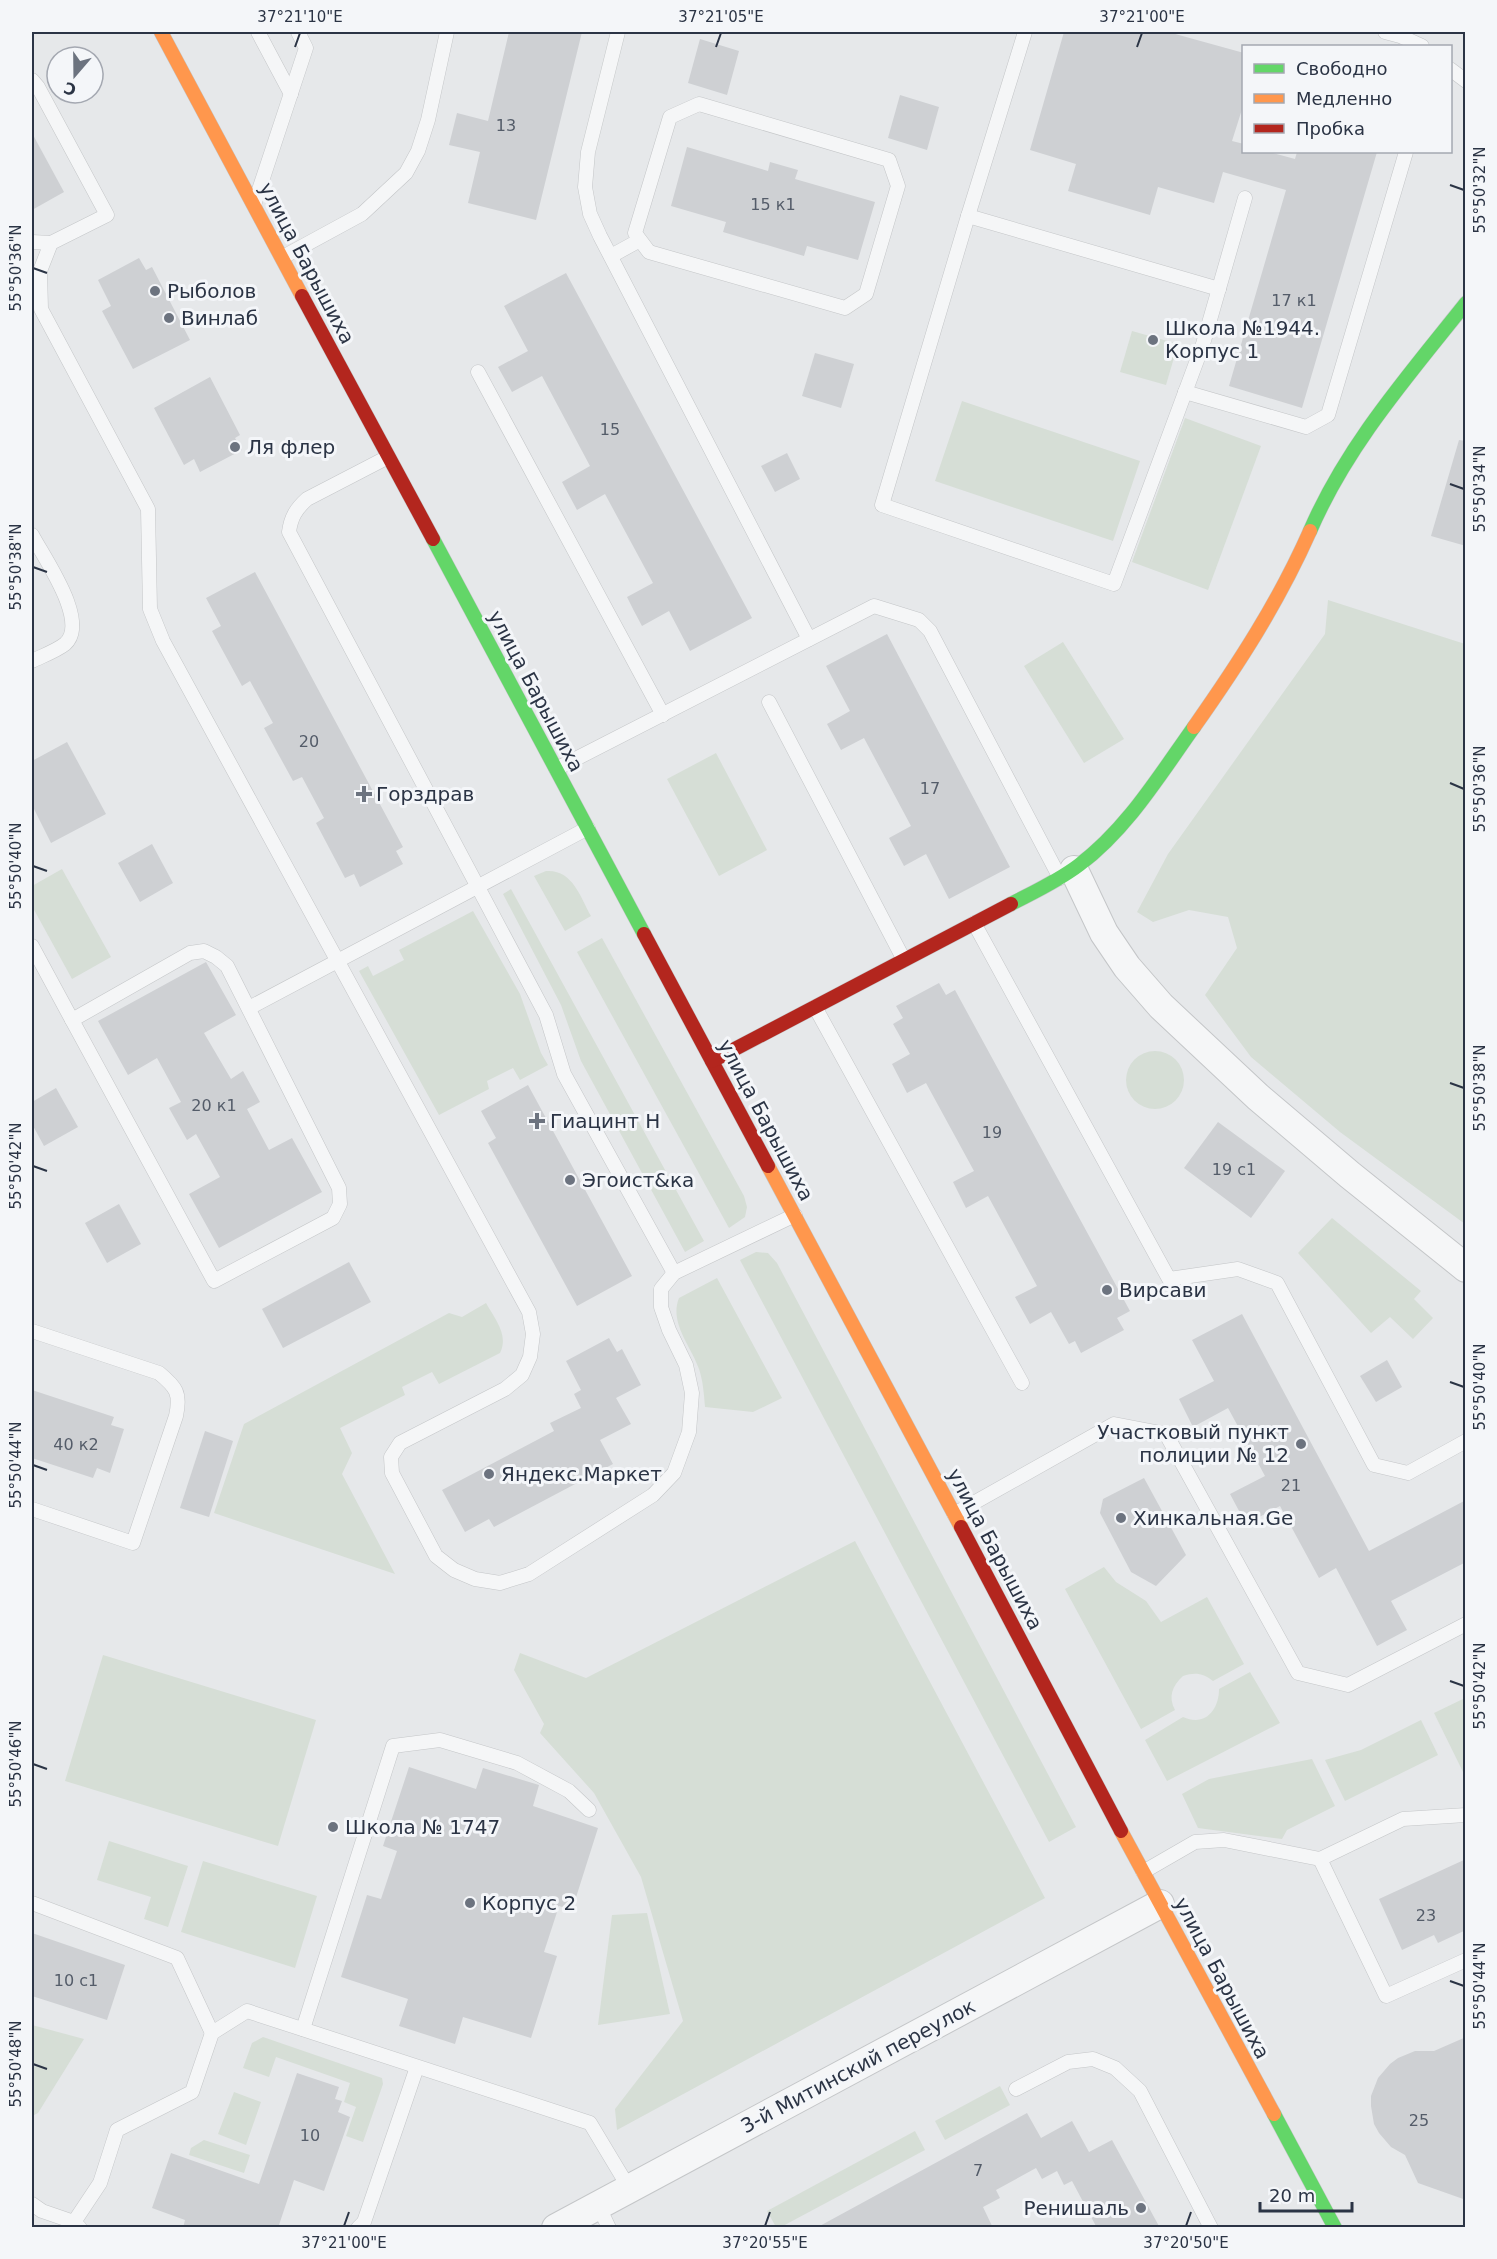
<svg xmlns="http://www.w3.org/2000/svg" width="1497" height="2259" font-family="'DejaVu Sans',sans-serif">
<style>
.green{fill:#d6ded6}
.building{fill:#ced0d3}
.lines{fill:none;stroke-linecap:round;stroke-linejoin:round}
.lane-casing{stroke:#c4c6c8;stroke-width:15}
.street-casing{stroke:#c4c6c8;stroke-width:30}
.fast-casing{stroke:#c4c6c8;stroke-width:15}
.slow-casing{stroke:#c4c6c8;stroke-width:15}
.jam-casing{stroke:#c4c6c8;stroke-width:15}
.lane{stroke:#f5f6f7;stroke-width:14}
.street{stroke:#f5f6f7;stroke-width:28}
.fast{stroke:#63d668;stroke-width:14}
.slow{stroke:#ff974d;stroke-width:14}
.jam{stroke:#b3261e;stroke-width:14}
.ticks{fill:none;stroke:#2b3445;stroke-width:2}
.poi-dot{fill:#6c737f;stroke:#f4f6f9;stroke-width:2}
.labels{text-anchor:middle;stroke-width:6;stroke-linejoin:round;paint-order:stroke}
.number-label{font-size:16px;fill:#545c69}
.street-label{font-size:20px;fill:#2b3445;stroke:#f4f6f9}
.poi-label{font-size:20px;fill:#2b3445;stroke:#f4f6f9;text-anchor:start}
.neatline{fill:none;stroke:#2b3445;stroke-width:2}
.ticks-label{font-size:15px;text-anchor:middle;fill:#2b3445}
</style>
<rect width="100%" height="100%" fill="#e6e8ea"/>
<!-- green -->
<g class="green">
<path d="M1132,331L1178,344L1166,385L1120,372Z"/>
<path d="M962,401L1140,461L1113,541L935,481Z"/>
<path d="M1185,418L1261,446L1208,590L1132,562Z"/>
<path d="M1328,600L1465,644V1224L1340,1132L1251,1057L1205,995L1237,948L1228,917L1189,910L1153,922L1137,912L1168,854L1325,634Z"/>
<path d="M1063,642L1124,739L1084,763L1024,666Z"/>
<path d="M716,753L767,850L719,876L667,779Z"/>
<path d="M62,869L111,957L72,979L32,906V886Z"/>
<path d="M546,871C572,869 580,896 591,916L565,931L534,876Z"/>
<path d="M511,889L704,1241L685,1252L581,1061L561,1005L503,894Z"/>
<path d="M473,911L520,994L541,1053L548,1065L520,1080L513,1068L487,1081L489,1089L439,1115L359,971L368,966L373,976L404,960L399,950Z"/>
<path d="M602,938L744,1196L747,1207L745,1217L729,1228L577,952Z"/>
<circle cx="1155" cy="1080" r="29"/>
<path d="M1332,1218L1421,1291L1414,1299L1433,1318L1413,1339L1390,1317L1371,1333L1298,1253Z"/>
<path d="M756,1252L768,1253L777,1263L1076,1827L1049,1842L740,1260Z"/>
<path d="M717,1278L782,1398L753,1412L705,1407C704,1394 703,1381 699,1369C691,1346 669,1323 679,1298Z"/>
<path d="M486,1303C495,1319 509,1335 500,1353L439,1384L432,1372L402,1387L405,1395L340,1428L352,1453L342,1474L395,1574L214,1513L244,1424L449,1313L462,1317Z"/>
<path d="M855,1541L1045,1898L617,2130L615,2109L683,2021L641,1877L594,1793L540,1733L544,1724L514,1670L520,1653L586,1678Z"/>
<path d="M1104,1567L1116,1582L1146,1601L1161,1622L1207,1597L1244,1664L1213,1681C1203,1673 1195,1672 1183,1676C1172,1686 1168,1697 1175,1710L1141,1729L1065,1589Z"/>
<path d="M103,1655L316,1720L278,1846L65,1781Z"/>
<path d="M1250,1672L1280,1723L1167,1781L1145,1740L1183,1717C1205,1727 1219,1710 1219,1689Z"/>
<path d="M1465,1698V1776L1434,1713Z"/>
<path d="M1421,1720L1438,1755L1345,1801L1325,1760L1361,1750Z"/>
<path d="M1312,1759L1335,1806L1287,1830L1282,1839L1198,1828L1182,1794L1209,1779Z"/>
<path d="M109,1841L188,1866L168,1927L144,1919L151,1897L97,1880Z"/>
<path d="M203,1861L317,1896L295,1968L181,1932Z"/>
<path d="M647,1913L670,2014L598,2025L612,1915Z"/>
<path d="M32,2025L84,2039L38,2113L32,2116Z"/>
<path d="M263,2037L382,2078L383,2084L363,2142L346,2136L356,2107L344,2102L350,2083L276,2057L269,2077L243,2068L252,2043Z"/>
<path d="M1000,2086L1010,2105L945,2140L935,2121Z"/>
<path d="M234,2092L261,2102L246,2145L218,2134Z"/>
<path d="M915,2131L925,2150L781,2227H776L767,2211Z"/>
<path d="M204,2140L250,2155L244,2173L189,2155L191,2148Z"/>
</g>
<!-- building -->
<g class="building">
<path d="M509,32H582L536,220L468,203L480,152L449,145L457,113L488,121Z"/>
<path d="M1064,32H1168L1244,53V103L1232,141L1244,144V152H1269L1295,159L1297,152H1377L1302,408L1229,386L1286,190L1223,172L1214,203L1158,187L1150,215L1068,191L1076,164L1030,150Z"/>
<path d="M700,39L739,51L727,95L688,83Z"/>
<path d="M900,95L939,107L927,150L888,138Z"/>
<path d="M32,133L64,192L32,210Z"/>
<path d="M687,147L768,171L770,162L798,170L795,179L875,202L858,260L807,246L804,256L723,232L726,222L671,206Z"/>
<path d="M139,258L146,270L152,267L190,340L133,369L102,311L111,306L98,280Z"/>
<path d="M566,273L752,618L690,651L669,611L642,626L634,611L627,597L653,583L605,494L577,510L570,497L562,482L590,466L542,376L512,392L498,367L528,351L504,306Z"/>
<path d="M815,353L854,364L841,408L802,396Z"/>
<path d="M210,377L240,435L235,438L242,450L200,472L194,459L184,465L154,408Z"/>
<path d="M1459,440L1466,441V546L1431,536Z"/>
<path d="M787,453L800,479L775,492L761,466Z"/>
<path d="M255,572L403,847L396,851L403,864L360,887L354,874L345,878L316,823L324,818L302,777L293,781L264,728L273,723L250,681L242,686L212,631L221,626L206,598Z"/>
<path d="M887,634L1010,867L949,899L926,854L904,866L889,838L911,826L864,738L841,750L827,724L850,711L826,666Z"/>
<path d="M67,742L106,814L51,843L32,805V761Z"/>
<path d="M152,844L173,883L140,902L118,863Z"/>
<path d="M206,962L236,1015L204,1033L231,1079L243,1071L260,1102L247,1109L269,1150L292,1138L322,1192L219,1248L189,1194L220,1177L196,1134L187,1140L169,1108L181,1102L157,1058L128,1075L98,1021Z"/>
<path d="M939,983L946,995L955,990L1130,1311L1117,1318L1124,1330L1081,1353L1075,1341L1069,1344L1051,1312L1030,1324L1015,1297L1037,1286L988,1196L966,1208L953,1182L974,1171L926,1083L907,1093L892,1064L910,1054L893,1024L903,1018L896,1006Z"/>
<path d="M528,1085L632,1276L577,1306L488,1143L496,1138L481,1111Z"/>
<path d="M56,1088L78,1127L44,1146L32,1124V1102Z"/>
<path d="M1218,1122L1285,1171L1251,1218L1184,1168Z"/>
<path d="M119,1204L141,1244L107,1263L85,1223Z"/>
<path d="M349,1262L371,1302L283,1348L262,1309Z"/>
<path d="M1242,1314L1369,1551L1466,1500V1562L1391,1601L1407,1630L1377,1646L1336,1568L1319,1578L1280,1506L1246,1524L1230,1494L1265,1476L1228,1408L1193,1427L1179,1399L1214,1381L1192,1340Z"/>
<path d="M609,1338L617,1352L622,1349L641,1385L616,1398L631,1424L600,1440L613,1464L494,1527L489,1519L465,1532L442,1490L554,1431L550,1423L581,1408L574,1394L581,1390L566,1361Z"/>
<path d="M1387,1360L1402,1387L1376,1402L1360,1376Z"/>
<path d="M32,1390L114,1417L111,1425L124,1429L110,1473L97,1468L93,1478L32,1458Z"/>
<path d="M205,1431L233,1441L209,1517L180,1508Z"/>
<path d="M1144,1478L1186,1555L1156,1586L1131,1572L1100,1513L1103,1499Z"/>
<path d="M409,1767L476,1789L483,1768L539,1785L533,1806L598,1828L572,1910L559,1906L544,1952L557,1956L531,2038L463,2017L455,2044L399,2026L408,1999L341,1977L367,1895L381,1899L397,1851L383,1846Z"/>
<path d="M1466,1859V1930L1438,1943L1434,1935L1402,1950L1379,1899Z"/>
<path d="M32,1933L125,1965L107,2020L32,1996Z"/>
<path d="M1466,2037V2200L1418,2183L1405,2155L1391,2147L1379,2133L1374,2124L1371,2106V2096L1378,2078L1390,2064L1398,2058L1415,2051H1434Z"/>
<path d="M297,2073L339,2087L335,2099L342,2101L338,2112L350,2117L324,2191L294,2180L278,2228H183L185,2220L152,2208L171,2153L259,2184Z"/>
<path d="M1027,2113L1041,2138L1072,2121L1089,2152L1112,2140L1160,2228H1097L1072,2181L1064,2185L1057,2171L1042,2179L1036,2168L996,2190L1000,2198L983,2207L993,2228H816Z"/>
</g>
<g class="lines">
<!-- lane casing -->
<g class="lane-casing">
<g id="lane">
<path d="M258,32L291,94"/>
<path d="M618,32L588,152L585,187L590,214L600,236L809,639"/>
<path d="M1025,32L968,216L882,505L1114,584L1203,344L1245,198"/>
<path d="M1385,32L1400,36L1422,46"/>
<path d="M1450,69L1466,81"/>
<path d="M32,80L38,87L107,215L51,243L40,271L41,309L148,509L150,609L163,641L529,1312L533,1334L530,1357L522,1375L505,1389L400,1443L391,1457L392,1473L436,1556L454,1570L475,1579L500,1583L529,1574L653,1495L674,1473L689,1432L692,1393L686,1365L669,1330L661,1307V1289L674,1273L795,1215"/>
<path d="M255,202L306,48L298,32"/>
<path d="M968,216L1219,289"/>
<path d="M32,242L51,243"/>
<path d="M611,256L640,240L635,233L670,117L699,104L889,160L898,186L866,294L845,308L649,252L640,240"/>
<path d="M283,257L362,214L406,173L418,151L428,120L447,32"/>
<path d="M478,372L663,715"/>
<path d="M1185,392L1306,427L1328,415L1406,152"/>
<path d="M388,457L307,499C296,509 291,517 289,532L546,1015L564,1074L674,1273"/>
<path d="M32,535C44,558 90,622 65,644C56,651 42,656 32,661"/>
<path d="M769,702L904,960"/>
<path d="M556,769L874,606L919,620L930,631L1060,878"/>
<path d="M974,923L1169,1279L1238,1269L1277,1283L1374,1465L1408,1473L1466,1441"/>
<path d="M32,946L72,1020"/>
<path d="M204,951L216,957L227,966L339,1188L340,1204L333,1218L214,1281L72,1020L190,953Z"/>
<path d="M815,1007L1022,1383"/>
<path d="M249,1008L588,828"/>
<path d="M32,1331L159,1373C176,1387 181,1393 176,1416L133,1543L32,1509"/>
<path d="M954,1514L1114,1424L1166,1434L1298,1673L1348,1685L1466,1624"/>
<path d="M1320,1859L1386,1996L1466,1960"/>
<path d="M1143,1872L1195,1842L1224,1840L1320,1859L1403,1819L1466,1815"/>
<path d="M32,1903L177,1958L212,2033"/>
<path d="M303,2029L393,1746L440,1740L517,1763L569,1791L589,1810"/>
<path d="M1016,2089L1068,2062L1093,2059L1115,2068L1140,2091L1211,2228"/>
<path d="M32,2204L42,2211L74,2222"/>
<path d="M598,2205L609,2228"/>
<path d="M80,2228L74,2222L100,2183L117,2130L192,2092L212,2033L247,2011L590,2123L629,2188"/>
<path d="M358,2228L364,2222L417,2067"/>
</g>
</g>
<!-- street casing -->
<g class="street-casing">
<g id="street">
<path d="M1074,870L1104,933L1127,967L1161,1006L1258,1097L1350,1175L1466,1268"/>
<path d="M556,2228L1160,1904"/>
</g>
</g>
<!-- fast casing -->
<g class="fast-casing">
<g id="fast">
<path d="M1310,531C1347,445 1408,376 1466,303"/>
<path d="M433,539L644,934"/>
<path d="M1011,904C1034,892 1058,881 1079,865C1127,829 1159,776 1194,727"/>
<path d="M1274,2114L1335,2228"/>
</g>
</g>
<!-- slow casing -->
<g class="slow-casing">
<g id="slow">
<path d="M161,32L302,296"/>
<path d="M1194,727C1239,663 1278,603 1310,531"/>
<path d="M768,1166L961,1527"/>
<path d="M1121,1831L1274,2114"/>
</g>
</g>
<!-- jam casing -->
<g class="jam-casing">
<g id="jam">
<path d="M302,296L433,539"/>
<path d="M644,934L768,1166"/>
<path d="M712,1061L1011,904"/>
<path d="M961,1527L1121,1831"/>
</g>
</g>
<!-- lane -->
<use href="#lane" class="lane"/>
<!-- street -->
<use href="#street" class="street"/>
<!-- fast -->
<use href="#fast" class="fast"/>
<!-- slow -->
<use href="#slow" class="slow"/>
<!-- jam -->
<use href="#jam" class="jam"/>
</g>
<!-- ticks -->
<path class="ticks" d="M295,47L300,33M716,47L721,33M1137,47L1142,33M1450,185L1464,190M33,268L47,273M1450,484L1464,489M33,567L47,572M1450,783L1464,789M33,866L47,871M1450,1083L1464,1088M33,1166L47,1171M1450,1382L1464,1387M33,1465L47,1470M1450,1681L1464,1686M33,1764L47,1769M1450,1981L1464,1986M33,2064L47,2069M344,2226L349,2212M765,2226L770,2212M1186,2226L1191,2212"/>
<!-- markers -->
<g class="poi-dot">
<circle cx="155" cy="291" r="6"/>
<circle cx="169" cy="318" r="6"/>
<circle cx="1153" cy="340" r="6"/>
<circle cx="235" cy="447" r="6"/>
<path d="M361 785h6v6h6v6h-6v6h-6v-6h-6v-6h6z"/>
<path d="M534 1112h6v6h6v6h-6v6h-6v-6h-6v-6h6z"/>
<circle cx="570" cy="1180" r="6"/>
<circle cx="1107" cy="1290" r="6"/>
<circle cx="1301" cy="1444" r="6"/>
<circle cx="489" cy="1474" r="6"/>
<circle cx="1121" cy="1518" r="6"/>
<circle cx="333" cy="1827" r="6"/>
<circle cx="470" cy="1903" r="6"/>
<circle cx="1141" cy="2208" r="6"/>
</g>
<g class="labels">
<!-- number labels -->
<g class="number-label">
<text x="506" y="131">13</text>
<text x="773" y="210">15 к1</text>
<text x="1294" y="306">17 к1</text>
<text x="610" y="435">15</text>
<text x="309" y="747">20</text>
<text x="930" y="794">17</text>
<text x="214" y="1111">20 к1</text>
<text x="992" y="1138">19</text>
<text x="1234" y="1175">19 с1</text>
<text x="76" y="1450">40 к2</text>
<text x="1291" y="1491">21</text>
<text x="1426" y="1921">23</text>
<text x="76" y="1986">10 с1</text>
<text x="1419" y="2126">25</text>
<text x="310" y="2141">10</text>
<text x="978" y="2176">7</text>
</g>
<!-- street labels -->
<g class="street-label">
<text transform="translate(307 263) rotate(62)" y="7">улица Барышиха</text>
<text transform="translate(536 691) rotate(62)" y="7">улица Барышиха</text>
<text transform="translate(766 1120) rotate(62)" y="7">улица Барышиха</text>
<text transform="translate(995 1549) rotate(62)" y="7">улица Барышиха</text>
<text transform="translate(1222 1978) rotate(62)" y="7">улица Барышиха</text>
<text transform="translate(858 2066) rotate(-28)" y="7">3-й Митинский переулок</text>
</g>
<!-- poi labels -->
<g class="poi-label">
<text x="167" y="298">Рыболов</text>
<text x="181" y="325">Винлаб</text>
<text x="1165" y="335">Школа №1944.<tspan x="1165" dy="23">Корпус 1</tspan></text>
<text x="247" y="454">Ля флер</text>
<text x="376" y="801">Горздрав</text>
<text x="550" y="1128">Гиацинт Н</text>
<text x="582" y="1187">Эгоист&amp;ка</text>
<text x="1119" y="1297">Вирсави</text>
<text x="1289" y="1439" text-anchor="end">Участковый пункт<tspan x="1289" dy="23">полиции № 12</tspan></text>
<text x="501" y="1481">Яндекс.Маркет</text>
<text x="1133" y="1525">Хинкальная.Ge</text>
<text x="345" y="1834">Школа № 1747</text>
<text x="482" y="1910">Корпус 2</text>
<text x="1129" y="2215" text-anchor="end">Ренишаль</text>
</g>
</g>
<!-- border -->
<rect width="1497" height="2259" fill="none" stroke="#f4f6f9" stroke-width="66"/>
<!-- legend -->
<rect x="1242" y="45" width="210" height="108" fill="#f4f6f9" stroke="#a4a8b1" stroke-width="1.5"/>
<rect x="1254" y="64" width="30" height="9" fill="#63d668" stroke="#a4a8b1" stroke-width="1.5"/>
<text x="1296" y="75" font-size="18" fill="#2b3445">Свободно</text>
<rect x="1254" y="94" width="30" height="9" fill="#ff974d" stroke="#a4a8b1" stroke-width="1.5"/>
<text x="1296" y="105" font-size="18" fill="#2b3445">Медленно</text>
<rect x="1254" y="124" width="30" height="9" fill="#b3261e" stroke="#a4a8b1" stroke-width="1.5"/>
<text x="1296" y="135" font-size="18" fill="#2b3445">Пробка</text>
<!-- north arrow -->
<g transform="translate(75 75) rotate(200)"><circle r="28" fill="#f4f6f9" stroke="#a4a8b1" stroke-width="1.5"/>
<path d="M0-4.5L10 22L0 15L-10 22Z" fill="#6c737f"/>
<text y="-9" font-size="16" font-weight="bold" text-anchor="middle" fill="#2b3445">С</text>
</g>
<!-- scale -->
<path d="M1260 2202v9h92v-9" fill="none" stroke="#2b3445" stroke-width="3"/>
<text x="1269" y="2202" font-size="18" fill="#2b3445" stroke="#f4f6f9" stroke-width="4.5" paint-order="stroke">20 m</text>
<rect x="33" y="33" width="1431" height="2193" class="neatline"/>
<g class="ticks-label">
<text x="300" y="22">37°21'10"E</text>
<text x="721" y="22">37°21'05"E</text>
<text x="1142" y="22">37°21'00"E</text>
<text transform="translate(1480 190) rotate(-90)" y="5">55°50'32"N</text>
<text transform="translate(16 268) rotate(-90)" y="5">55°50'36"N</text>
<text transform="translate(1480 489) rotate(-90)" y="5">55°50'34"N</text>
<text transform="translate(16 567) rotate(-90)" y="5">55°50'38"N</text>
<text transform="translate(1480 789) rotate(-90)" y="5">55°50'36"N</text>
<text transform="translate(16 866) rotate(-90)" y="5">55°50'40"N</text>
<text transform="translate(1480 1088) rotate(-90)" y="5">55°50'38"N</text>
<text transform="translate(16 1166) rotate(-90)" y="5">55°50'42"N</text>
<text transform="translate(1480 1387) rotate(-90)" y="5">55°50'40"N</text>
<text transform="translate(16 1465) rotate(-90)" y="5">55°50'44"N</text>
<text transform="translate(1480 1686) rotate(-90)" y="5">55°50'42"N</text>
<text transform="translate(16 1764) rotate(-90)" y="5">55°50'46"N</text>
<text transform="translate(1480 1986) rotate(-90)" y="5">55°50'44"N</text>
<text transform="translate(16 2064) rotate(-90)" y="5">55°50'48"N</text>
<text x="344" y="2248">37°21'00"E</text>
<text x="765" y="2248">37°20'55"E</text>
<text x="1186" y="2248">37°20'50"E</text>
</g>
</svg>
